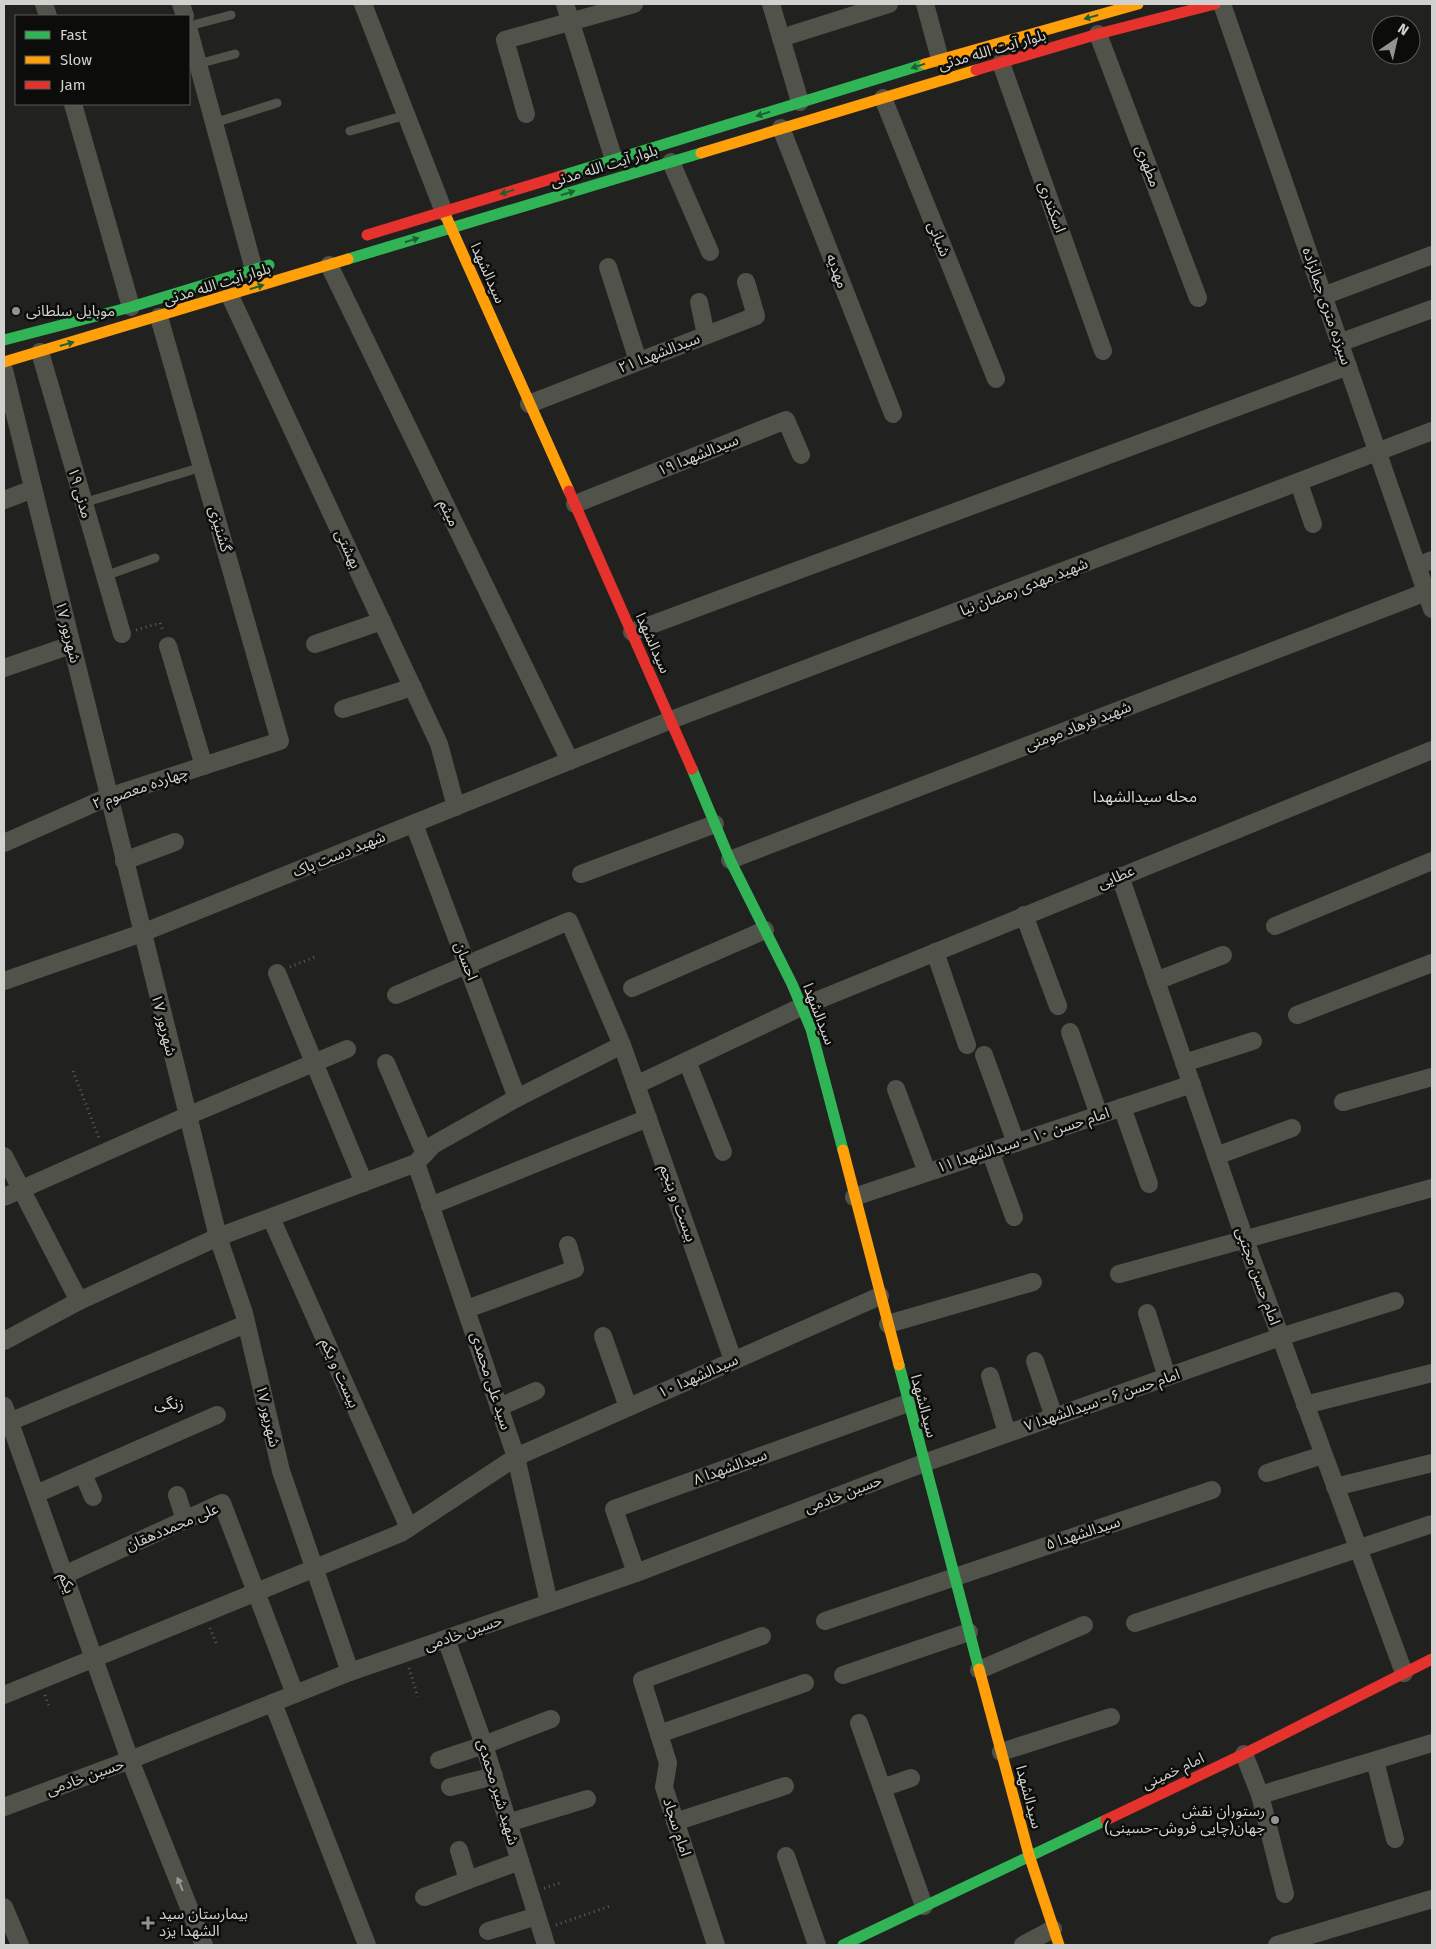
<svg xmlns="http://www.w3.org/2000/svg" width="1436" height="1949" font-family="'Fira Sans','Noto Sans Arabic',sans-serif">
<style>
.lines{fill:none;stroke-linecap:round;stroke-linejoin:round}
.path{stroke:#5c5e59;stroke-width:3;stroke-dasharray:1 4;stroke-linecap:butt}
.lane{stroke:#51534b;stroke-width:9}
.street{stroke:#51534b;stroke-width:18}
.fast{stroke:#30b455;stroke-width:11}
.slow{stroke:#ff9f0a;stroke-width:11}
.jam{stroke:#e5322d;stroke-width:11}
.oneway{fill:#1e6030}
.oneway2{fill:#979994}
.poi-dot{fill:#939491;stroke:#0c0c0a;stroke-width:2}
.labels{text-anchor:middle;stroke-width:5;stroke-linejoin:round;paint-order:stroke}
.street-label{font-size:15px;fill:#d1d2cf;stroke:#0c0c0a}
.poi-label{font-size:15px;fill:#d1d2cf;stroke:#0c0c0a;text-anchor:start}
.neighbourhood-label{font-size:16px;fill:#d6d8d0;stroke:#0c0c0a}
</style>
<rect width="100%" height="100%" fill="#21221f"/>
<g class="lines">
<!-- path -->
<g class="path">
<path d="M136,630L160,623L163,631"/>
<path d="M290,967L317,956"/>
<path d="M73,1071L99,1138"/>
<path d="M210,1628L216,1643"/>
<path d="M409,1668L418,1697"/>
<path d="M45,1695L50,1709"/>
<path d="M544,1888L560,1883"/>
<path d="M556,1925L610,1906"/>
</g>
<!-- lane -->
<g class="lane">
<path d="M189,26L231,15"/>
<path d="M198,64L235,54"/>
<path d="M214,123L277,103"/>
<path d="M350,131L406,115"/>
<path d="M83,503L202,467"/>
<path d="M105,576L155,558"/>
</g>
<!-- street -->
<g class="street">
<path d="M44,4L48,16"/>
<path d="M181,4L185,16"/>
<path d="M363,4L444,212"/>
<path d="M565,4L614,160"/>
<path d="M771,4L800,102"/>
<path d="M925,4L940,59"/>
<path d="M1222,4L1432,609"/>
<path d="M189,31L254,270"/>
<path d="M1098,34L1198,298"/>
<path d="M781,38L889,4"/>
<path d="M1001,63L1103,351"/>
<path d="M883,98L996,379"/>
<path d="M73,104L131,307"/>
<path d="M526,114L505,40L634,4"/>
<path d="M781,128L893,414"/>
<path d="M671,162L710,252"/>
<path d="M329,265L570,761"/>
<path d="M608,267L638,361"/>
<path d="M230,296L439,744L456,807"/>
<path d="M1323,296L1432,255"/>
<path d="M699,302L706,335"/>
<path d="M1339,343L1432,309"/>
<path d="M40,352L122,634"/>
<path d="M4,370L218,1237L244,1313L281,1471L350,1672"/>
<path d="M529,404L756,316L746,282"/>
<path d="M1299,483L1313,524"/>
<path d="M4,500L33,489"/>
<path d="M575,504L786,420L801,455"/>
<path d="M1417,566L1432,560"/>
<path d="M632,632L1348,366"/>
<path d="M315,644L382,621"/>
<path d="M168,646L204,766"/>
<path d="M4,668L71,645"/>
<path d="M343,709L413,687"/>
<path d="M414,824L517,1098"/>
<path d="M4,843L108,797L280,741L159,317"/>
<path d="M730,860L1426,592"/>
<path d="M124,861L175,842"/>
<path d="M581,874L715,824"/>
<path d="M1120,876L1245,1240L1404,1673"/>
<path d="M1024,915L1058,1006"/>
<path d="M1275,926L1432,861"/>
<path d="M935,952L967,1045"/>
<path d="M277,973L364,1183"/>
<path d="M4,981L142,933L671,720L1432,431"/>
<path d="M1156,981L1223,955"/>
<path d="M632,988L765,930"/>
<path d="M396,995L569,921L622,1045L733,1360"/>
<path d="M1297,1015L1432,963"/>
<path d="M1070,1032L1099,1115"/>
<path d="M984,1055L1016,1143"/>
<path d="M687,1061L723,1152"/>
<path d="M386,1063L425,1154"/>
<path d="M1184,1063L1253,1041"/>
<path d="M636,1085L801,1007L1432,750"/>
<path d="M896,1089L927,1172"/>
<path d="M1343,1102L1432,1077"/>
<path d="M1122,1107L1149,1184"/>
<path d="M990,1151L1014,1217"/>
<path d="M4,1156L79,1301"/>
<path d="M1216,1156L1292,1128"/>
<path d="M416,1163L516,1457L549,1603"/>
<path d="M4,1197L187,1116L347,1049"/>
<path d="M854,1197L1192,1084"/>
<path d="M430,1206L648,1118"/>
<path d="M271,1218L409,1528"/>
<path d="M1119,1274L1432,1188"/>
<path d="M467,1309L575,1269L568,1245"/>
<path d="M1147,1313L1167,1377"/>
<path d="M888,1324L1033,1282"/>
<path d="M603,1336L628,1407"/>
<path d="M4,1341L79,1301L218,1237L416,1163L433,1145L517,1098L622,1045"/>
<path d="M1035,1361L1054,1417"/>
<path d="M990,1376L1007,1433"/>
<path d="M1305,1405L1432,1373"/>
<path d="M4,1406L130,1760L204,1945"/>
<path d="M499,1407L536,1391"/>
<path d="M9,1422L246,1324"/>
<path d="M1267,1473L1323,1455"/>
<path d="M83,1474L93,1497"/>
<path d="M1335,1487L1432,1463"/>
<path d="M36,1494L217,1415"/>
<path d="M177,1495L185,1520"/>
<path d="M636,1573L614,1509L908,1403"/>
<path d="M64,1575L222,1503L295,1694"/>
<path d="M825,1621L1212,1490"/>
<path d="M1135,1623L1432,1524"/>
<path d="M446,1639L484,1745L546,1945"/>
<path d="M979,1670L1084,1625"/>
<path d="M843,1675L969,1632"/>
<path d="M4,1695L401,1533L516,1457L880,1296"/>
<path d="M273,1703L367,1945"/>
<path d="M859,1723L924,1906"/>
<path d="M659,1734L805,1683"/>
<path d="M1001,1752L1111,1717"/>
<path d="M1244,1754L1260,1795L1432,1743"/>
<path d="M439,1760L484,1745L551,1719"/>
<path d="M1375,1761L1395,1839"/>
<path d="M450,1787L494,1776"/>
<path d="M882,1788L911,1778"/>
<path d="M1260,1795L1285,1894"/>
<path d="M4,1807L130,1760L350,1672L636,1573L924,1463L1280,1337L1395,1301"/>
<path d="M675,1822L785,1786"/>
<path d="M508,1823L587,1799"/>
<path d="M459,1850L468,1880L520,1861"/>
<path d="M786,1856L817,1945"/>
<path d="M424,1897L468,1880"/>
<path d="M4,1907L20,1945"/>
<path d="M488,1931L537,1916"/>
<path d="M716,1945L664,1787L668,1763L642,1680L762,1636"/>
<path d="M1023,1945L1053,1929"/>
<path d="M1277,1945L1432,1899"/>
</g>
<!-- fast -->
<g class="fast">
<path d="M561,176L925,64"/>
<path d="M348,259L701,153"/>
<path d="M4,340L131,307L269,265"/>
<path d="M692,769L730,860L792,984L811,1029L843,1150"/>
<path d="M899,1365L979,1669"/>
<path d="M843,1945L1106,1820"/>
</g>
<!-- slow -->
<g class="slow">
<path d="M925,64L1138,4"/>
<path d="M701,153L976,70"/>
<path d="M444,212L569,491"/>
<path d="M4,362L348,259"/>
<path d="M843,1150L899,1365"/>
<path d="M979,1669L1029,1855L1059,1945"/>
</g>
<!-- jam -->
<g class="jam">
<path d="M976,70L1098,34L1215,4"/>
<path d="M367,235L561,176"/>
<path d="M569,491L692,769"/>
<path d="M1106,1820L1244,1754L1432,1659"/>
</g>
</g>
<!-- one-way arrows -->
<defs><path id="oneway-solid" d="M-6-.8H1V-3.2L6.5 0L1 3.2V.8H-6Z" transform="scale(1.25)"/></defs>
<g class="oneway">
<use href="#oneway-solid" transform="translate(1091 17) rotate(164)"/>
<use href="#oneway-solid" transform="translate(918 66) rotate(163)"/>
<use href="#oneway-solid" transform="translate(763 114) rotate(163)"/>
<use href="#oneway-solid" transform="translate(507 192) rotate(163)"/>
<use href="#oneway-solid" transform="translate(568 193) rotate(-17)"/>
<use href="#oneway-solid" transform="translate(412 240) rotate(-17)"/>
<use href="#oneway-solid" transform="translate(257 287) rotate(-17)"/>
<use href="#oneway-solid" transform="translate(67 344) rotate(-16)"/>
</g>
<use class="oneway2" href="#oneway-solid" transform="translate(180 1884) rotate(-112)"/>
<!-- markers -->
<g class="poi-dot">
<circle cx="16" cy="311" r="5"/>
<circle cx="1275" cy="1820" r="5"/>
<path d="M145.5 1915.5h5v5h5v5h-5v5h-5v-5h-5v-5h5z"/>
</g>
<g class="labels">
<!-- street labels -->
<g class="street-label">
<text transform="translate(992 50) rotate(-16)" y="5">بلوار آیت الله مدنی</text>
<text transform="translate(604 166) rotate(-17)" y="5">بلوار آیت الله مدنی</text>
<text transform="translate(1148 166) rotate(69)" y="5">مطهری</text>
<text transform="translate(1052 207) rotate(70)" y="5">اسکندری</text>
<text transform="translate(939 239) rotate(68)" y="5">شبانی</text>
<text transform="translate(837 271) rotate(69)" y="5">مهدیه</text>
<text transform="translate(488 273) rotate(66)" y="5">سیدالشهدا</text>
<text transform="translate(217 284) rotate(-17)" y="5">بلوار آیت الله مدنی</text>
<text transform="translate(1327 306) rotate(71)" y="5">سیزده متری جمالزاده</text>
<text transform="translate(659 353) rotate(-21)" y="5">سیدالشهدا ۲۱</text>
<text transform="translate(698 455) rotate(-22)" y="5">سیدالشهدا ۱۹</text>
<text transform="translate(80 493) rotate(74)" y="5">مدنی ۱۹</text>
<text transform="translate(449 513) rotate(64)" y="5">میثم</text>
<text transform="translate(220 529) rotate(74)" y="5">گشنیزی</text>
<text transform="translate(348 549) rotate(65)" y="5">بهشتی</text>
<text transform="translate(1024 587) rotate(-21)" y="5">شهید مهدی رمضان نیا</text>
<text transform="translate(68 632) rotate(76)" y="5">۱۷ شهریور</text>
<text transform="translate(653 643) rotate(66)" y="5">سیدالشهدا</text>
<text transform="translate(1078 726) rotate(-21)" y="5">شهید فرهاد مومنی</text>
<text transform="translate(140 788) rotate(-19)" y="5">چهارده معصوم ۲</text>
<text transform="translate(339 854) rotate(-22)" y="5">شهید دست پاک</text>
<text transform="translate(1116 877) rotate(-22)" y="5">عطایی</text>
<text transform="translate(466 961) rotate(69)" y="5">احسان</text>
<text transform="translate(819 1014) rotate(69)" y="5">سیدالشهدا</text>
<text transform="translate(164 1025) rotate(76)" y="5">۱۷ شهریور</text>
<text transform="translate(1023 1140) rotate(-18)" y="5">امام حسن ۱۰ - سیدالشهدا ۱۱</text>
<text transform="translate(678 1203) rotate(70)" y="5">بیست و پنجم</text>
<text transform="translate(1258 1276) rotate(70)" y="5">امام حسن مجتبی</text>
<text transform="translate(340 1373) rotate(66)" y="5">بیست و یکم</text>
<text transform="translate(698 1376) rotate(-24)" y="5">سیدالشهدا ۱۰</text>
<text transform="translate(491 1381) rotate(72)" y="5">سید علی محمدی</text>
<text transform="translate(1102 1400) rotate(-19)" y="5">امام حسن ۶ - سیدالشهدا ۷</text>
<text transform="translate(924 1406) rotate(75)" y="5">سیدالشهدا</text>
<text transform="translate(268 1416) rotate(77)" y="5">۱۷ شهریور</text>
<text transform="translate(730 1467) rotate(-20)" y="5">سیدالشهدا ۸</text>
<text transform="translate(843 1494) rotate(-21)" y="5">حسین خادمی</text>
<text transform="translate(172 1527) rotate(-23)" y="5">علی محمددهقان</text>
<text transform="translate(1083 1533) rotate(-18)" y="5">سیدالشهدا ۵</text>
<text transform="translate(67 1583) rotate(70)" y="5">یکم</text>
<text transform="translate(463 1633) rotate(-19)" y="5">حسین خادمی</text>
<text transform="translate(1173 1771) rotate(-25)" y="5">امام خمینی</text>
<text transform="translate(85 1777) rotate(-20)" y="5">حسین خادمی</text>
<text transform="translate(498 1792) rotate(73)" y="5">شهید شیر محمدی</text>
<text transform="translate(1029 1797) rotate(75)" y="5">سیدالشهدا</text>
<text transform="translate(677 1827) rotate(72)" y="5">امام سجاد</text>
</g>
<!-- poi labels -->
<g class="poi-label">
<text x="26" y="316">موبایل سلطانی</text>
<text x="1265" y="1816" text-anchor="end">رستوران نقش<tspan x="1265" dy="17">جهان(چایی فروش-حسینی)</tspan></text>
<text x="159" y="1919">بیمارستان سید<tspan x="159" dy="17">الشهدا یزد</tspan></text>
</g>
<!-- neighbourhood labels -->
<g class="neighbourhood-label">
<text x="1145" y="802">محله سیدالشهدا</text>
<text x="169" y="1409">زنگی</text>
</g>
</g>
<!-- border -->
<rect width="1436" height="1949" fill="none" stroke="#d1d2cf" stroke-width="10"/>
<!-- legend -->
<rect x="15" y="15" width="175" height="90" fill="#0c0c0a" stroke="#5b5b59"/>
<rect x="25" y="31" width="25" height="8" fill="#30b455" stroke="#5b5b59"/>
<text x="60" y="40" font-size="15" fill="#d1d2cf">Fast</text>
<rect x="25" y="56" width="25" height="8" fill="#ff9f0a" stroke="#5b5b59"/>
<text x="60" y="65" font-size="15" fill="#d1d2cf">Slow</text>
<rect x="25" y="81" width="25" height="8" fill="#e5322d" stroke="#5b5b59"/>
<text x="60" y="90" font-size="15" fill="#d1d2cf">Jam</text>
<!-- north arrow -->
<g transform="translate(1396 40) rotate(34)"><circle r="24" fill="#0c0c0a" stroke="#5b5b59"/>
<path d="M0-4L9 19L0 12L-9 19Z" fill="#939491"/>
<text y="-8" font-size="14" font-weight="bold" text-anchor="middle" fill="#d1d2cf">N</text>
</g>
</svg>
